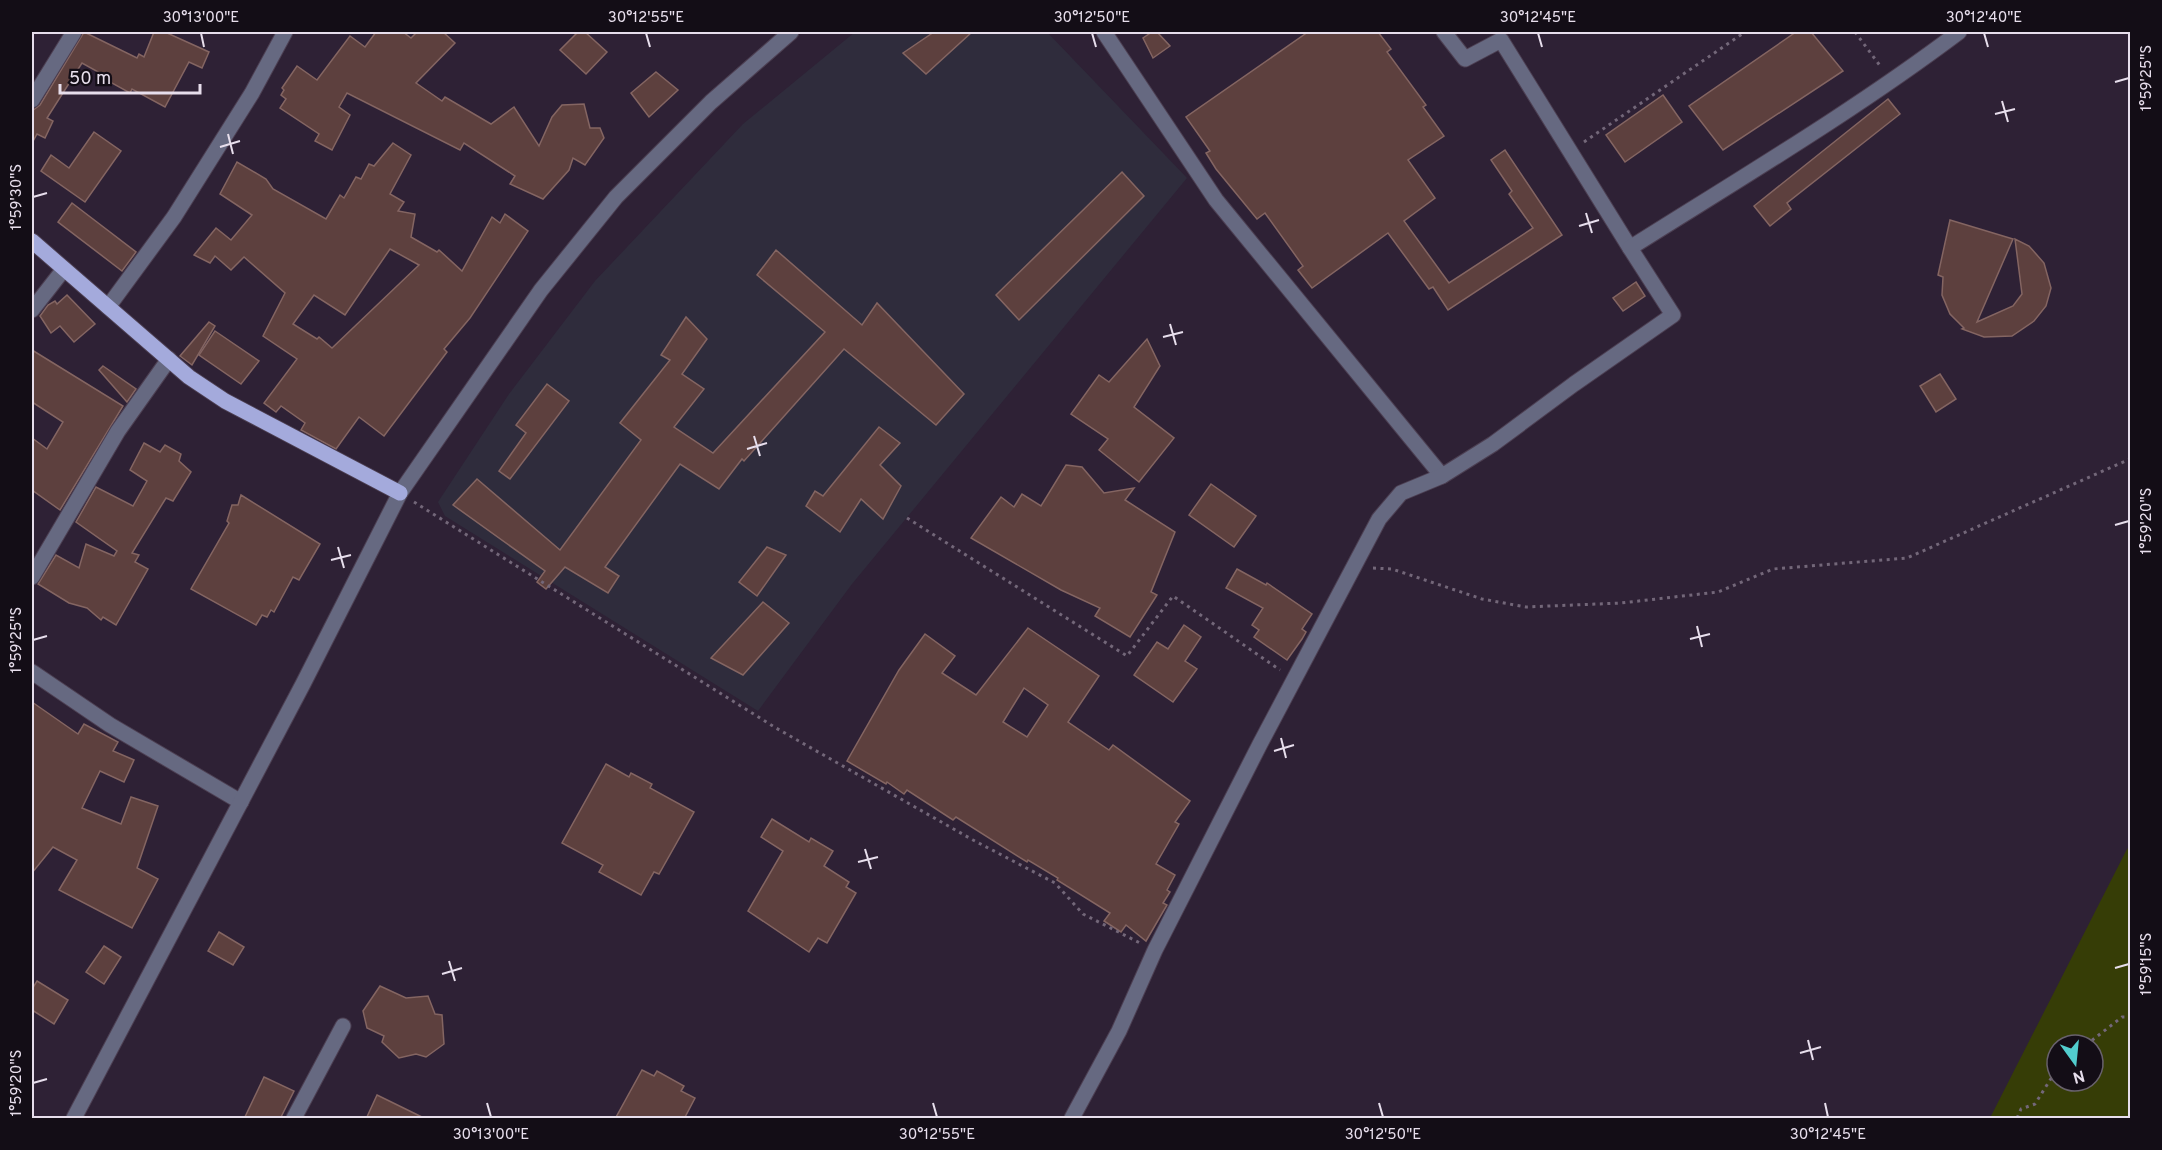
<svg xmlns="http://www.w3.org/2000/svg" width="2162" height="1150" font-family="Overpass,sans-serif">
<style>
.education{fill:#2f2c3c}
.green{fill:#363d06;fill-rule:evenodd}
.building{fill:#5d403e;stroke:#846562;stroke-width:1.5;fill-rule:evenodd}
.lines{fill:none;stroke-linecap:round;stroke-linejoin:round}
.minor-casing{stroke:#4c3f52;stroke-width:17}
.major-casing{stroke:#4c3f52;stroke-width:17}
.path{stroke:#736779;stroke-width:3;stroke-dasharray:3 4.5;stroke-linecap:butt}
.minor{stroke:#666981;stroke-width:15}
.major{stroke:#a4aadc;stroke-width:15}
.ticks{fill:none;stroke:#e7deec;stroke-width:2}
.neatline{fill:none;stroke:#e7deec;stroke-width:2}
.ticks-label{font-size:15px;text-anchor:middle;fill:#e7deec}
</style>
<rect width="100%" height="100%" fill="#2e2135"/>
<!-- education -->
<path class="education" d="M855,32H1047L1187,178L852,584L758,711L445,516L438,502L509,394L595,281L743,124Z"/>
<!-- green -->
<path class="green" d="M2130,845V1118H1990L2126,851ZM2057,1045H2093V1081H2057Z"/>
<!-- building -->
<g class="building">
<path d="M84,32L137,58L139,54L144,57L154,32H165L209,52L202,68L189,62L165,107L132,89L130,93L110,82L111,79L82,63L47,118L53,121L45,138L37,134L32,143V111L40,105Z"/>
<path d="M376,32H403L411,38L417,32H443L455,43L416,83L442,101L445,97L491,124L514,107L539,146L552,117L562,105L584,104L590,128H600L604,138L585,165L573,158L569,170L543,199L510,184L515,176L464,143L460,150L347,93L339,107L350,115L332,150L315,141L319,134L280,108L286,99L281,95L284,90L282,88L297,66L317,80L350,36L365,47Z"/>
<path d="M578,32H585L607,52L586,74L560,50Z"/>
<path d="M934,32H972L926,74L903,53Z"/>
<path d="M1152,32H1157L1170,46L1153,58L1143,38Z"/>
<path d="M1308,32H1378L1391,49L1387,52L1426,105L1423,107L1444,136L1408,160L1435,198L1404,221L1449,283L1533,228L1509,194L1512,191L1491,160L1505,150L1562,235L1448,310L1433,287L1429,289L1388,233L1312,288L1298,270L1303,266L1265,213L1257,219L1216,169L1206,153L1210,151L1186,117Z"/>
<path d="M1796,32H1811L1843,71L1723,150L1689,106Z"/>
<path d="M656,72L678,90L649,117L631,93Z"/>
<path d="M1663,95L1682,122L1625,162L1606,135Z"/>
<path d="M1888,99L1900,114L1787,203L1791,209L1770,226L1754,206Z"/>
<path d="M94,132L121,151L85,202L41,171L51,155L69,168Z"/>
<path d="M393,143L411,155L390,194L404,202L398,211L415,214L411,237L437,252L439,250L462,271L492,217L500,223L505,214L528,231L470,318L444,349L447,352L384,436L359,417L336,449L301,430L305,423L281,406L276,412L264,403L297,359L263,336L285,293L244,257L231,270L215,256L210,263L194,255L216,228L231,240L252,215L220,194L237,162L266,179L273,189L326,219L340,195L344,198L356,177L361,179L369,164L374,166ZM390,249L419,265L332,348L319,337L317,339L293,324L314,295L345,315Z"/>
<path d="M1122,172L1144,196L1019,320L996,295Z"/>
<path d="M72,203L136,252L122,271L58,222Z"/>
<path d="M1950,220L2013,239L1977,322L2013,306L2022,294L2015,239L2029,246L2044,263L2051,288L2046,306L2034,321L2012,336L1984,337L1962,329L1964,328L1950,314L1942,295L1943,277L1938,275Z"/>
<path d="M776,250L862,325L877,303L964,394L936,425L844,349L744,461L742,459L719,489L680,464L605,567L619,576L608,593L565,567L546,589L537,582L545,571L453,505L477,479L560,550L641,440L620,423L670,360L661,355L686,317L707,339L682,374L704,389L674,427L713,453L825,332L757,275Z"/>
<path d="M1636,282L1645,296L1623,311L1613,298Z"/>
<path d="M67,295L95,324L74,342L60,326L51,333L40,316L48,305L55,301L57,304Z"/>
<path d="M209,322L215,326L192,365L180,356Z"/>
<path d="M215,331L259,361L241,384L199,355Z"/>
<path d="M1147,339L1160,366L1134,407L1174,438L1139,482L1099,450L1108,439L1071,414L1099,375L1109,382Z"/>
<path d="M32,350L123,406L60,510L32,490V438L47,449L63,422L32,402Z"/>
<path d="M103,366L136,389L127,402L99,370Z"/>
<path d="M1940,374L1956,399L1936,412L1920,386Z"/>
<path d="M547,384L569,401L510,479L499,471L526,433L516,425Z"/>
<path d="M879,427L900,443L880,465L901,486L883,519L861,499L840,532L806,506L815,491L823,496Z"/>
<path d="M144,443L160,452L165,445L181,454L179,461L191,472L173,501L166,498L132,553L139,555L135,562L148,569L116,625L103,617L101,620L87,608L69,603L38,584L56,555L79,568L86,544L114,556L117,551L76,522L96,487L133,506L147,481L130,470Z"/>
<path d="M1066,465L1082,467L1104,493L1134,488L1125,500L1175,532L1151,592L1157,595L1130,637L1095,616L1100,608L1061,590L971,538L1001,497L1014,507L1022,494L1041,506Z"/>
<path d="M1211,484L1256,516L1234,547L1189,515Z"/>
<path d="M241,495L320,544L299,580L293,577L274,612L271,610L267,617L262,615L256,625L191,589L229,523L227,521L232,505H238Z"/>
<path d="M767,547L786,555L757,596L739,582Z"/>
<path d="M1237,569L1266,585L1267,583L1312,614L1302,629L1306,632L1302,639L1287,660L1254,637L1259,630L1252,625L1263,608L1226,588Z"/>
<path d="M763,602L789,623L743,675L711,658Z"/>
<path d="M1184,625L1201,637L1185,661L1197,669L1173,702L1134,675L1157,642L1168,649Z"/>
<path d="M1028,628L1099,676L1068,722L1109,750L1113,745L1190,801L1175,822L1179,824L1156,864L1175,875L1167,890L1170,892L1163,903L1167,905L1146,941L1126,925L1121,932L1104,921L1110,913L1057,880L1058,878L1028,860L1027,862L956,817L953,820L907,790L904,794L887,782L886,784L847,761L899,670L925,634L955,656L942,673L976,695ZM1024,688L1048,705L1027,737L1003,722Z"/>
<path d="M32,702L78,734L84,724L118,742L113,751L134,760L124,782L100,771L82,808L121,824L131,797L158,806L137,868L158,879L132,928L59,890L77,860L53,847L32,873Z"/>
<path d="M606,764L629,777L631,773L652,784L650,788L694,812L659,874L654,872L641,895L599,872L603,865L562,843Z"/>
<path d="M772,819L809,842L811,838L833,851L824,866L849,882L846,887L856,893L827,943L818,938L809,952L748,911L783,851L761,837Z"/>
<path d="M219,932L244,947L233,965L208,951Z"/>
<path d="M104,946L121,957L104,984L86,972Z"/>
<path d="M37,981L68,1000L54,1024L32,1010V989Z"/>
<path d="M380,986L406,998L428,996L435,1014L442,1015L444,1044L426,1057L416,1054L399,1058L382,1042L384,1036L367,1028L363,1011Z"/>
<path d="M642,1070L654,1076L657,1071L684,1086L681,1091L695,1098L684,1119H615Z"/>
<path d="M264,1077L294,1091L280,1119H244Z"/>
<path d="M377,1095L426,1119H366Z"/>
</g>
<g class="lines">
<!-- minor casing -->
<g class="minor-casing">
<g id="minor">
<path d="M1104,32L1216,200L1442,476"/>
<path d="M1444,32L1465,59L1501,40L1630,248"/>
<path d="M32,100L74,32"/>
<path d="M108,307L174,217L252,93L285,32"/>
<path d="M32,310L64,269"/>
<path d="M32,577L118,431L169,359"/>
<path d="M32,672L110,725L241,802"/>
<path d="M74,1118L303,684L400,493L541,290L616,197L711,102L791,32"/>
<path d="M294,1118L343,1026"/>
<path d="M1072,1118L1119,1031L1155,950L1260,744L1379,519L1401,493L1442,476L1493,444L1574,384L1673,315L1630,248C1741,178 1854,111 1959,32"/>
</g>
</g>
<!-- major casing -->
<g class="major-casing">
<path id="major" d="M32,241L189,377L225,401L400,493"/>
</g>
<!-- path -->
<g class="path">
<path d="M1855,32L1881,67"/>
<path d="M1584,142L1745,32"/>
<path d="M414,502L776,728L973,840L1055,883L1083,914L1140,943"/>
<path d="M907,518L1127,656L1173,596L1280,670"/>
<path d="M1373,568L1392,569L1482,599L1526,607L1621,603L1718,592L1773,569L1907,558L2130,459"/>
<path d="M2086,1045L2122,1017H2130"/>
<path d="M2017,1118L2021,1109L2035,1104L2057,1069"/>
</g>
<!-- minor -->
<use href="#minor" class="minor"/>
<!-- major -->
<use href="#major" class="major"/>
</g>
<!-- ticks -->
<path class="ticks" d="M201,33L204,47M646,33L650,47M1092,33L1096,47M1538,33L1542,47M1984,33L1988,47M2115,82L2129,78M2002,101L2008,122M1995,114L2015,109M228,134L233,154M220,147L240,141M33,197L47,193M1586,213L1592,233M1579,226L1599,220M1170,324L1176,345M1163,337L1183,332M754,436L760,456M747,449L767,443M2115,525L2129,521M338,547L344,568M331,560L351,555M1697,626L1702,647M1690,639L1710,634M33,640L47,636M1281,738L1286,758M1274,751L1294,745M865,849L871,869M858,862L878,857M449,961L455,981M2115,968L2129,964M442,974L462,968M1808,1040L1813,1060M1800,1053L1821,1047M33,1083L47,1079M487,1103L491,1117M933,1103L937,1117M1379,1103L1383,1117M1825,1103L1828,1117"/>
<!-- border -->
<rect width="2162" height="1150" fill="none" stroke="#130d16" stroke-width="66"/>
<!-- north arrow -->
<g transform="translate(2075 1063) rotate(165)"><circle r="28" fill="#130d16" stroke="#68616c" stroke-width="1.5"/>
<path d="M0-4.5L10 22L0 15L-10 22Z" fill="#52cdce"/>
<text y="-9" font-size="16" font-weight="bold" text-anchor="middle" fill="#e7deec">N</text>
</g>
<!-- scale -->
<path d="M60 84v9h140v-9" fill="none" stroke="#e7deec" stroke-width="3"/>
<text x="69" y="84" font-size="18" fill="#e7deec" stroke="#130d16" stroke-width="4.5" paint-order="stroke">50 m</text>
<rect x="33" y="33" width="2096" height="1084" class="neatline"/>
<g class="ticks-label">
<text x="201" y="22">30°13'00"E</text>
<text x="646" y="22">30°12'55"E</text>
<text x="1092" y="22">30°12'50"E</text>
<text x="1538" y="22">30°12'45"E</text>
<text x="1984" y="22">30°12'40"E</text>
<text transform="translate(2146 78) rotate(-90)" y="5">1°59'25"S</text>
<text transform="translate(16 197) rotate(-90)" y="5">1°59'30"S</text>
<text transform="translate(2146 521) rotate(-90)" y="5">1°59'20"S</text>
<text transform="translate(16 640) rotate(-90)" y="5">1°59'25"S</text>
<text transform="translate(2146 964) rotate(-90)" y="5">1°59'15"S</text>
<text transform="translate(16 1083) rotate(-90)" y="5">1°59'20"S</text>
<text x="491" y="1139">30°13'00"E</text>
<text x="937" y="1139">30°12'55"E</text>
<text x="1383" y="1139">30°12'50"E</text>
<text x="1828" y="1139">30°12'45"E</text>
</g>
</svg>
